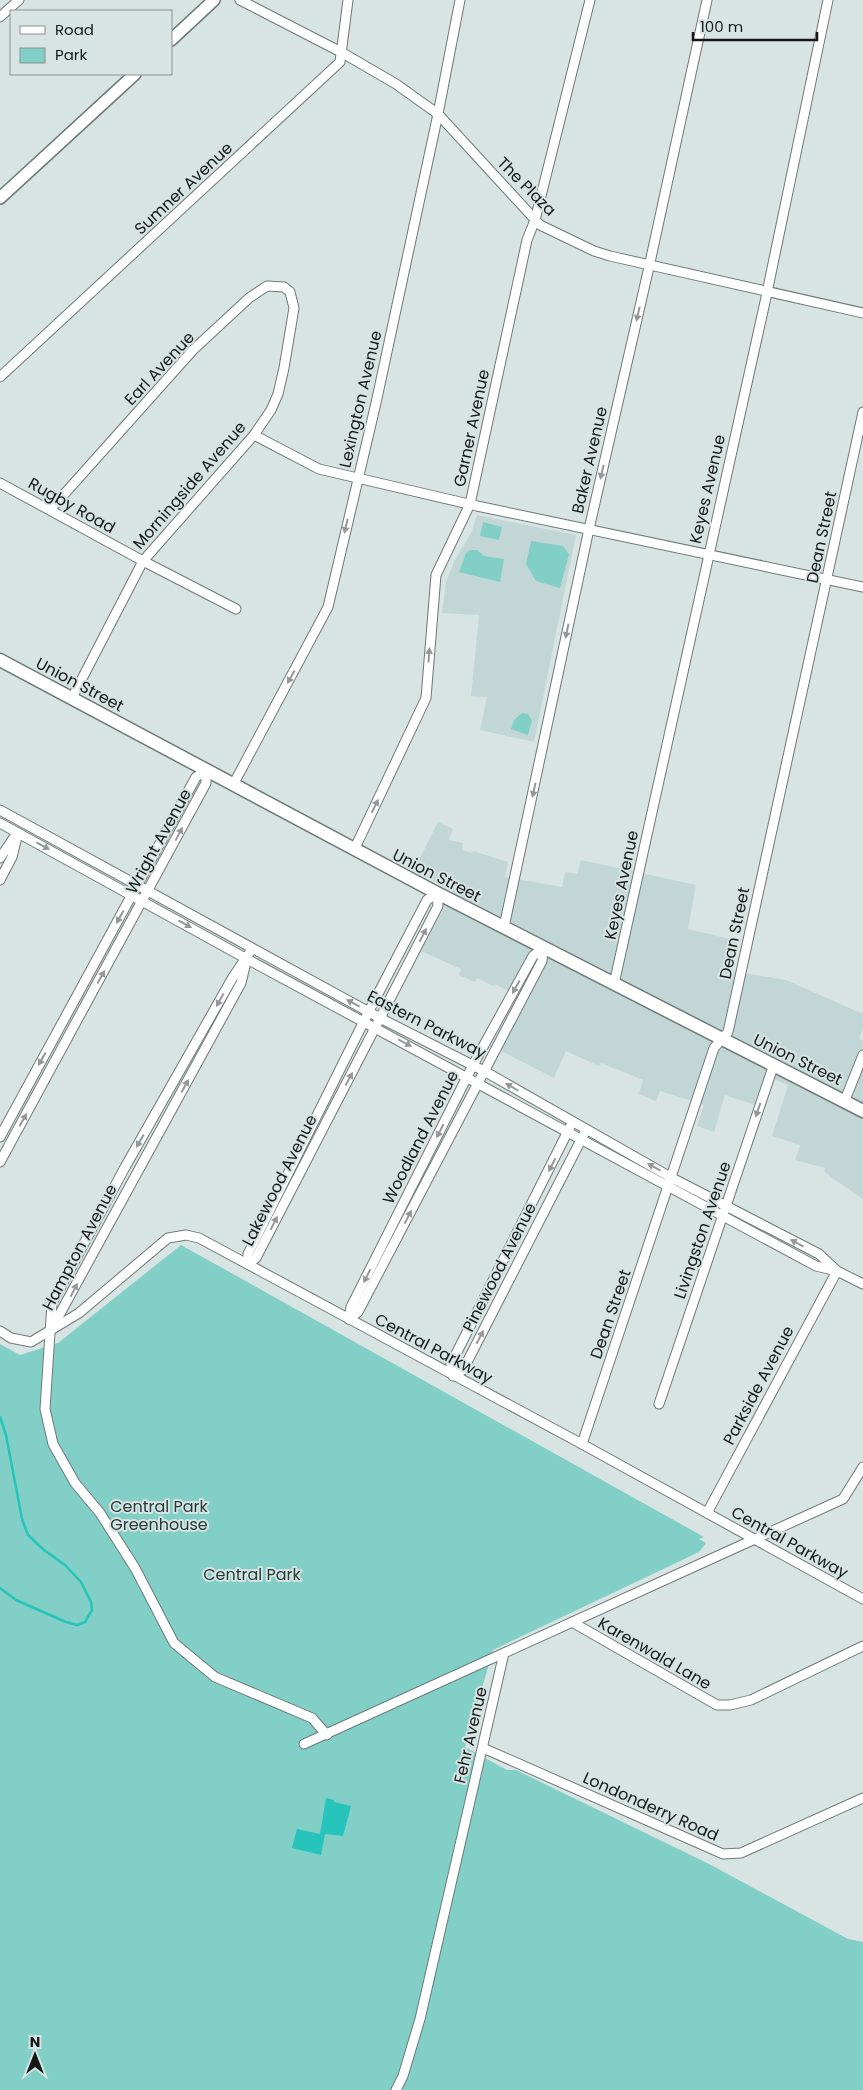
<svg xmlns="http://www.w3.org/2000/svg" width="863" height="2090" font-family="Poppins,sans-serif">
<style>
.built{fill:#c2d7d5}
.green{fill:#81cfc7}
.water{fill:#26c4ba}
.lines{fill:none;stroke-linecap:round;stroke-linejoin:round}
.stream{stroke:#26c4ba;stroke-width:2.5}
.minor-casing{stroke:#6d7a78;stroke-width:11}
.tertiary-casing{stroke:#6d7a78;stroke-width:14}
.secondary-casing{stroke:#6d7a78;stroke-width:15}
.minor{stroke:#fff;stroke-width:9}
.tertiary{stroke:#fff;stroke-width:11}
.secondary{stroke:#fff;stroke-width:12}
.oneway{fill:#959897}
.labels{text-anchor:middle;stroke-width:4;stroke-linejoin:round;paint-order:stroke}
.street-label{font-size:16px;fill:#141918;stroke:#d7e4e2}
.park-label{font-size:16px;fill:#233b39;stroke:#d7e4e2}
</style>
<rect width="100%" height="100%" fill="#d7e4e2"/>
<!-- built -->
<g class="built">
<path d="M477,515L576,535L534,742L480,730L487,697L471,696L479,615L442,613L446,582L454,562L472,531Z"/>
<path d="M438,822L453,829L449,840L463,843L462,850L472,853L473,851L508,862L505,877L562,887L565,872L577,874L581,860L696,885L688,929L738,941L732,971L786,980L863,1014V1028L859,1039L863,1041V1199L824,1172L825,1168L795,1160L800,1145L772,1136L788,1085L774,1079L764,1108L725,1095L714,1132L697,1126L704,1105L660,1091L656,1101L639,1094L643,1080L601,1063L599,1066L566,1051L554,1078L501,1051L526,1000L495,984L493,986L477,978L475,982L459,975L461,969L421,951L453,891L414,870Z"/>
</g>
<!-- green -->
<g class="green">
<path d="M483,522L502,527L499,540L480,536Z"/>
<path d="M531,541L563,546L569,554L560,588L536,581L526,564Z"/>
<path d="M470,550H477L484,556L504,559L500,582L459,572L466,553Z"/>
<path d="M522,713L528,714L532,721L528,735L511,729L514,720Z"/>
<path d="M181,1245L704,1537L699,1539L706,1543L699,1552L493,1650L465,1747L507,1770H516L709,1864L848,1939L863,1942V2090H0V1344L20,1355L58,1343Z"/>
</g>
<!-- water -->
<path class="water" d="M326,1798L334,1800V1802L351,1806L343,1836L325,1834L321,1855L292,1848L297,1829L320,1834Z"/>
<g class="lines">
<!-- stream -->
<path class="stream" d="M0,1417L6,1435L22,1519L28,1535L44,1550L65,1565L81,1582L91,1602L92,1610L85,1622L77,1625L66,1622L16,1600L0,1588"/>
<!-- minor casing -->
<g class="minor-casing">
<g id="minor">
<path d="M240,0L341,52L396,84L438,114L540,225L594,251L610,256L863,313"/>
<path d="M0,17L19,0"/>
<path d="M0,377L340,62L348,0"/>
<path d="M254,435L319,469L477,506L863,587"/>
<path d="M0,483L143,561L236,609"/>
<path d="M50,510L193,350L249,298L267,286L284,287L290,292L294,308L284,368L278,394L271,410L254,435L143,561L72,698"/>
<path d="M233,785L328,607L376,403L438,114L460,0"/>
<path d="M0,810L380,1018L484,1071L672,1178L819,1254L835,1269"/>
<path d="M0,823L247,959L723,1216L816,1266L837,1271L863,1284"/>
<path d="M354,850L426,698L436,575L470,504L527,240L535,220L590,0"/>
<path d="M0,858L15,836"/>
<path d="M0,880L12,857L18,833"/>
<path d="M504,927L589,529L649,267L707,0"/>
<path d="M252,949L233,977L124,1169L52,1303L45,1409L53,1444L75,1483L100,1513L135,1568L174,1643L215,1677L312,1718L327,1735"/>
<path d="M614,984L765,302L828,0"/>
<path d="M845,1100L863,1055"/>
<path d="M570,1127L451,1364L453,1376L463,1370L584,1134"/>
<path d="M0,1137L196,777L206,771"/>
<path d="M0,1162L206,783V771"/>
<path d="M248,1264L256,1258L438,906L437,893"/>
<path d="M248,1264V1254L369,1011L427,900L437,893"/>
<path d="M349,1319L351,1307L473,1065L533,956L543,948"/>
<path d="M349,1319L358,1312L542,961L543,948"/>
<path d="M51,1330L241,983L246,962"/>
<path d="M0,1331L11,1338L31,1342L79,1313L168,1238L186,1235L199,1238L582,1444L863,1599"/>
<path d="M659,1404L774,1064"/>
<path d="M582,1444L714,1048L728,1032L863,412"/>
<path d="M707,1513L837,1271"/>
<path d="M572,1622L717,1705H730L751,1700L863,1646"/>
<path d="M304,1744L504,1653"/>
<path d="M483,1748L723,1854L741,1853L863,1798"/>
<path d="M396,2090L403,2076L420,2019L504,1653L843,1499L863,1467"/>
</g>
</g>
<!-- tertiary casing -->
<g class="tertiary-casing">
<g id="tertiary">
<path d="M171,40L214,0"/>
<path d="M0,198L135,74"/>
</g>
</g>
<!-- secondary casing -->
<g class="secondary-casing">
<path id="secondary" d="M0,660L437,893L863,1111"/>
</g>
<!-- minor -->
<use href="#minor" class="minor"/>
<!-- tertiary -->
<use href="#tertiary" class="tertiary"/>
<!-- secondary -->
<use href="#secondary" class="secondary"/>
</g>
<!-- one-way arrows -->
<defs><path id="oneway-solid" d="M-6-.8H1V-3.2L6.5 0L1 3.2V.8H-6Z" transform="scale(1.25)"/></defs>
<g class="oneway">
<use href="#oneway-solid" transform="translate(638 314) rotate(103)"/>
<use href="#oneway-solid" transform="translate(602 472) rotate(103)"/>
<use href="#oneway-solid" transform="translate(346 526) rotate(103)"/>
<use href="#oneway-solid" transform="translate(567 631) rotate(102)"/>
<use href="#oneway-solid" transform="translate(429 655) rotate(-86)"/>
<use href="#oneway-solid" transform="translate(291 677) rotate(119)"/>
<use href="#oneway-solid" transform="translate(534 790) rotate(102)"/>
<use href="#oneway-solid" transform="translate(375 806) rotate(-64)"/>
<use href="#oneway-solid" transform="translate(179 834) rotate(-62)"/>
<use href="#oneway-solid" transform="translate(43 846) rotate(28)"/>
<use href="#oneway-solid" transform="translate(120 917) rotate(119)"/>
<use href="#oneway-solid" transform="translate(185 924) rotate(29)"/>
<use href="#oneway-solid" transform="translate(423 935) rotate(-63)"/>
<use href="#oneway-solid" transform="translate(101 977) rotate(-61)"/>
<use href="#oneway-solid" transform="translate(516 987) rotate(119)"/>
<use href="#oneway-solid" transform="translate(220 1000) rotate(119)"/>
<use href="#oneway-solid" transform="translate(353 1003) rotate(-152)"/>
<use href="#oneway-solid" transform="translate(405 1043) rotate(28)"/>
<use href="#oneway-solid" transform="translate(42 1059) rotate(119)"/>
<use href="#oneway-solid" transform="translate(349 1079) rotate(-62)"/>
<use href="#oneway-solid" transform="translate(185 1086) rotate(-61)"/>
<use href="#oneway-solid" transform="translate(512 1087) rotate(-150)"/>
<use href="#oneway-solid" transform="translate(758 1110) rotate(109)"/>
<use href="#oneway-solid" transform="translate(23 1120) rotate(-61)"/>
<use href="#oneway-solid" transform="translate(440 1131) rotate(117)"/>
<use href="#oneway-solid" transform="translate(140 1141) rotate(120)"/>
<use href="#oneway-solid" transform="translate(552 1165) rotate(117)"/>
<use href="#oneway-solid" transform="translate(654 1167) rotate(-151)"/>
<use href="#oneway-solid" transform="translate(408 1217) rotate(-62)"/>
<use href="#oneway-solid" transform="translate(274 1223) rotate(-63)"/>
<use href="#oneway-solid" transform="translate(797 1243) rotate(-152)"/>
<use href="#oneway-solid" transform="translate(367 1276) rotate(117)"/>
<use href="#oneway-solid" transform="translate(74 1290) rotate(-63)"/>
<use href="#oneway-solid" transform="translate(480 1337) rotate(-63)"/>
</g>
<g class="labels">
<!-- street labels -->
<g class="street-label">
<text transform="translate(527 186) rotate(45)" y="6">The Plaza</text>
<text transform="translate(183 188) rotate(-43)" y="6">Sumner Avenue</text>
<text transform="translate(159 368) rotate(-47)" y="6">Earl Avenue</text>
<text transform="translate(360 399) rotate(-77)" y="6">Lexington Avenue</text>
<text transform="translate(471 428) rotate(-78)" y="6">Garner Avenue</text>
<text transform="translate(589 460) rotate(-77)" y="6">Baker Avenue</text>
<text transform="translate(189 485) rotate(-49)" y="6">Morningside Avenue</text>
<text transform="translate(707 489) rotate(-77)" y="6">Keyes Avenue</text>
<text transform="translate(72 505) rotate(29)" y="6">Rugby Road</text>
<text transform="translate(821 537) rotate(-78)" y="6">Dean Street</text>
<text transform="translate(80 684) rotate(28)" y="6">Union Street</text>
<text transform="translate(158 841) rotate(-61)" y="6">Wright Avenue</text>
<text transform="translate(437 875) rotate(27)" y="6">Union Street</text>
<text transform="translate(621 885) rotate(-78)" y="6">Keyes Avenue</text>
<text transform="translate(734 933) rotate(-78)" y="6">Dean Street</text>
<text transform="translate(427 1024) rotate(27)" y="6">Eastern Parkway</text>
<text transform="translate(798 1059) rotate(26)" y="6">Union Street</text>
<text transform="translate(420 1137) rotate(-63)" y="6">Woodland Avenue</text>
<text transform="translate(279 1180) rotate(-63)" y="6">Lakewood Avenue</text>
<text transform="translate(702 1230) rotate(-71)" y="6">Livingston Avenue</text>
<text transform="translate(79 1247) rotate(-62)" y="6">Hampton Avenue</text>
<text transform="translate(499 1267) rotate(-63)" y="6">Pinewood Avenue</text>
<text transform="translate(610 1314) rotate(-71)" y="6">Dean Street</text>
<text transform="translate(434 1348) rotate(28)" y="6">Central Parkway</text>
<text transform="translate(758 1385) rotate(-62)" y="6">Parkside Avenue</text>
<text transform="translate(790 1542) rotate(29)" y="6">Central Parkway</text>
<text transform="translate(655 1653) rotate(30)" y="6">Karenwald Lane</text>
<text transform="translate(470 1735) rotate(-77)" y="6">Fehr Avenue</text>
<text transform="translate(651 1806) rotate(24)" y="6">Londonderry Road</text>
</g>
<!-- park labels -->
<g class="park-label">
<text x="159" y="1512">Central Park<tspan x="159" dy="18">Greenhouse</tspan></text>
<text x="252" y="1580">Central Park</text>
</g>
</g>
<!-- legend -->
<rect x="10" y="10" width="162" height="65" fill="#d7e4e2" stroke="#899391"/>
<rect x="20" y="26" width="25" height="8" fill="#ffffff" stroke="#899391"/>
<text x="55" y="35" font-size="15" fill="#141918">Road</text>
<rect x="20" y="48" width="25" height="15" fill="#81cfc7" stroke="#899391"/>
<text x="55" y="60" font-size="15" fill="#141918">Park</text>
<!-- north arrow -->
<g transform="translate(35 2055)" stroke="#d7e4e2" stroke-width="4" paint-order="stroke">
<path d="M0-4L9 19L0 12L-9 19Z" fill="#141918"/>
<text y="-8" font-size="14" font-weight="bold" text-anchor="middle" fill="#141918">N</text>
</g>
<!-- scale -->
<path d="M693 32v8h124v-8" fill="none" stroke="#141918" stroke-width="2.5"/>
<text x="700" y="32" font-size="15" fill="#141918" stroke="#d7e4e2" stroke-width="4" paint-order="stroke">100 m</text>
</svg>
